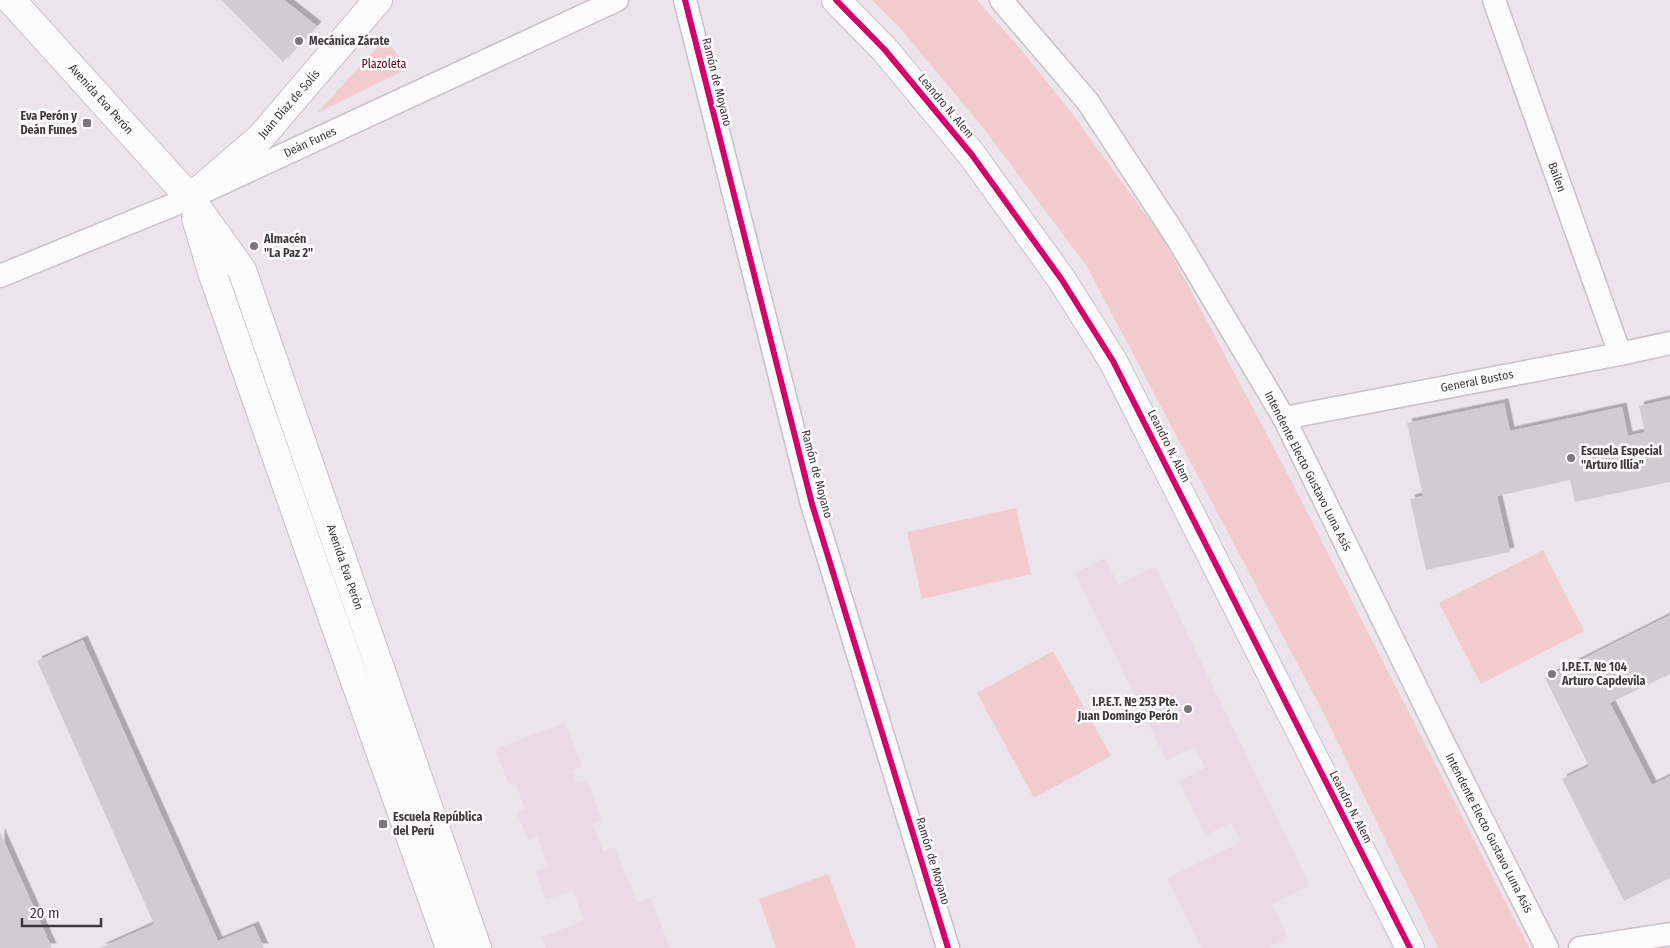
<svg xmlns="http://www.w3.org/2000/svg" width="1670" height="948" font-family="'Fira Sans Condensed',sans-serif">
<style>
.built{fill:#eadae7}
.green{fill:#f2cbce}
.building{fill:#d1cbd2;filter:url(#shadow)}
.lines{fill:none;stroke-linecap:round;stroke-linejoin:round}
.minor-casing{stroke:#c7c1c7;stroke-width:25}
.tertiary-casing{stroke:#c7c1c7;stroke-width:30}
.secondary-casing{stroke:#c7c1c7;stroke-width:30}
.minor{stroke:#fcfbfc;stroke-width:22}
.tertiary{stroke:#fcfbfc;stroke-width:28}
.secondary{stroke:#fcfbfc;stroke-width:28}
.cycleway-casing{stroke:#fff;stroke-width:9}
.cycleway{stroke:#d6006c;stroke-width:6}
.poi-dot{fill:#7c757b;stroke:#fff;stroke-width:2}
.labels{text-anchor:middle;stroke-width:5;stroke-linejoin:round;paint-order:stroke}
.poi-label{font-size:12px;font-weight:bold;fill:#3f393e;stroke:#fff;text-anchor:start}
.park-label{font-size:12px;fill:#5a0015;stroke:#fff}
.street-label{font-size:12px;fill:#3f393e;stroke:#fff}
</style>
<defs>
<filter id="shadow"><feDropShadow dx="4.5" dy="-4.5" stdDeviation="0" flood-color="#0004"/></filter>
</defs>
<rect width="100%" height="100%" fill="#ece4eb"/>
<!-- built -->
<g class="built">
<path d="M1105,558L1118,584L1155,567L1310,886L1272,904L1288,938L1268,948H1201L1167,878L1241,842L1231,823L1206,835L1179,781L1205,768L1195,747L1166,760L1075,573Z"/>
<path d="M565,723L582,766L572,770L577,783L587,780L602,820L593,824L603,851L615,847L637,903L651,898L670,948H546L541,937L584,921L573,890L546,900L535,871L548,866L537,837L528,840L517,813L525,809L515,783L509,785L495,749Z"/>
</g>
<!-- green -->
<g class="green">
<path d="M872,0H977L1019,47L1071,112L1164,240L1284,467L1529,948H1438L1323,712L1086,265L984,129L900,28Z"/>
<path d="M386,38L407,69L317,113Z"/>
<path d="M1016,508L1031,574L922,599L907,532Z"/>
<path d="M1543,550L1584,631L1481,684L1439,603Z"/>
<path d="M1053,651L1111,756L1034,798L977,693Z"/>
<path d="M828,874L856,948H776L759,899Z"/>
</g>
<!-- building -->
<g class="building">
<path d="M221,0H284L317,26L283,62Z"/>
<path d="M1670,399V482L1575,502L1570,480L1497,496L1510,552L1426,570L1410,499L1423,496L1407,423L1504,403L1510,431L1622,407L1628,436L1645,432L1639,406Z"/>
<path d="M1670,615V674L1610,703L1652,785L1670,776V878L1624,901L1562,779L1589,766L1545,678Z"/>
<path d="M83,640L218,941L254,926L264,948H100L154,924L37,661Z"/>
<path d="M0,832L52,948H0Z"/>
</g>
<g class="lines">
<!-- minor casing -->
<g class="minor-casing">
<g id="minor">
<path d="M685,0L812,504L948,948"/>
<path d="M1001,0L1088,102L1177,238L1284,418L1443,742L1547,948"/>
<path d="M1494,0L1620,354"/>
<path d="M0,276L190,198L617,0"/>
<path d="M1284,418L1620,354L1670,343"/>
<path d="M1580,948L1670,934"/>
</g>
</g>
<!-- tertiary casing -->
<g class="tertiary-casing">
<g id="tertiary">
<path d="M836,0L885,50L972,155L1062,280L1113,361L1410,948"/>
<path d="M190,198L262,136L378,0"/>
</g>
</g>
<!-- secondary casing -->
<g class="secondary-casing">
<g id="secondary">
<path d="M11,0L190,198L242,270L477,948"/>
<path d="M196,218L212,272L339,636L450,948"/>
</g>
</g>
<!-- minor -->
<use href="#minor" class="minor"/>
<!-- tertiary -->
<use href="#tertiary" class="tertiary"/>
<!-- secondary -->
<use href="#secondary" class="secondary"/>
<!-- cycleway casing -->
<g class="cycleway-casing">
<g id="cycleway">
<path d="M685,0L812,504L948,948"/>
<path d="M836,0L885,50L972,155L1062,280L1113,361L1410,948"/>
</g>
</g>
<!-- cycleway -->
<use href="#cycleway" class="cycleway"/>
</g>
<!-- markers -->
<g class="poi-dot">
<circle cx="299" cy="41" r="5"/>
<rect x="82" y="118" width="10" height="10" rx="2.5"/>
<circle cx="254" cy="246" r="5"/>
<circle cx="1571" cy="458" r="5"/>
<circle cx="1552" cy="674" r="5"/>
<circle cx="1188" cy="709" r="5"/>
<rect x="378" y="819" width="10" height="10" rx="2.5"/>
</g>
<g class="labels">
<!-- poi labels -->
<g class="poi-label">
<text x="309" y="45">Mecánica Zárate</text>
<text x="77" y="120" text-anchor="end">Eva Perón y<tspan x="77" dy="14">Deán Funes</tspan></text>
<text x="264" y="243">Almacén<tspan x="264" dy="14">"La Paz 2"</tspan></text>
<text x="1581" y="455">Escuela Especial<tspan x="1581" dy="14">"Arturo Illía"</tspan></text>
<text x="1562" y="671">I.P.E.T. Nº 104<tspan x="1562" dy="14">Arturo Capdevila</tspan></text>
<text x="1178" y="706" text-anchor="end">I.P.E.T. Nº 253 Pte.<tspan x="1178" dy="14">Juan Domingo Perón</tspan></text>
<text x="393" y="821">Escuela República<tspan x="393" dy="14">del Perú</tspan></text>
</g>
<!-- park labels -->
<g class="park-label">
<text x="384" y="68">Plazoleta</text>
</g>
<!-- street labels -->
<g class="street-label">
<text transform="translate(717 82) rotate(76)" y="4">Ramón de Moyano</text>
<text transform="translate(101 99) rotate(48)" y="4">Avenida Eva Perón</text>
<text transform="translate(289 104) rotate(-49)" y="4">Juan Díaz de Solís</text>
<text transform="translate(946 106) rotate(50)" y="4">Leandro N. Alem</text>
<text transform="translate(310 142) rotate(-25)" y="4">Deán Funes</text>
<text transform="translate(1557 177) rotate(70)" y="4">Bailen</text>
<text transform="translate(1477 381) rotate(-11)" y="4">General Bustos</text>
<text transform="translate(1169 446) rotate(63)" y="4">Leandro N. Alem</text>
<text transform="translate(1308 471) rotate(63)" y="4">Intendente Electo Gustavo Luna Asís</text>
<text transform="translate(817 474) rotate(75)" y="4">Ramón de Moyano</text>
<text transform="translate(345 567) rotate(71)" y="4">Avenida Eva Perón</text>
<text transform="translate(1351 807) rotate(63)" y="4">Leandro N. Alem</text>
<text transform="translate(1489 833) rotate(63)" y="4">Intendente Electo Gustavo Luna Asís</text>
<text transform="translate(933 861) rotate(73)" y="4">Ramón de Moyano</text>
</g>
</g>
<!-- scale -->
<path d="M22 918v8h79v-8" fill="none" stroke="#3f393e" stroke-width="2.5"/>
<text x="30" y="918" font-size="15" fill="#3f393e" stroke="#ffffff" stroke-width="4" paint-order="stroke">20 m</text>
</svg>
